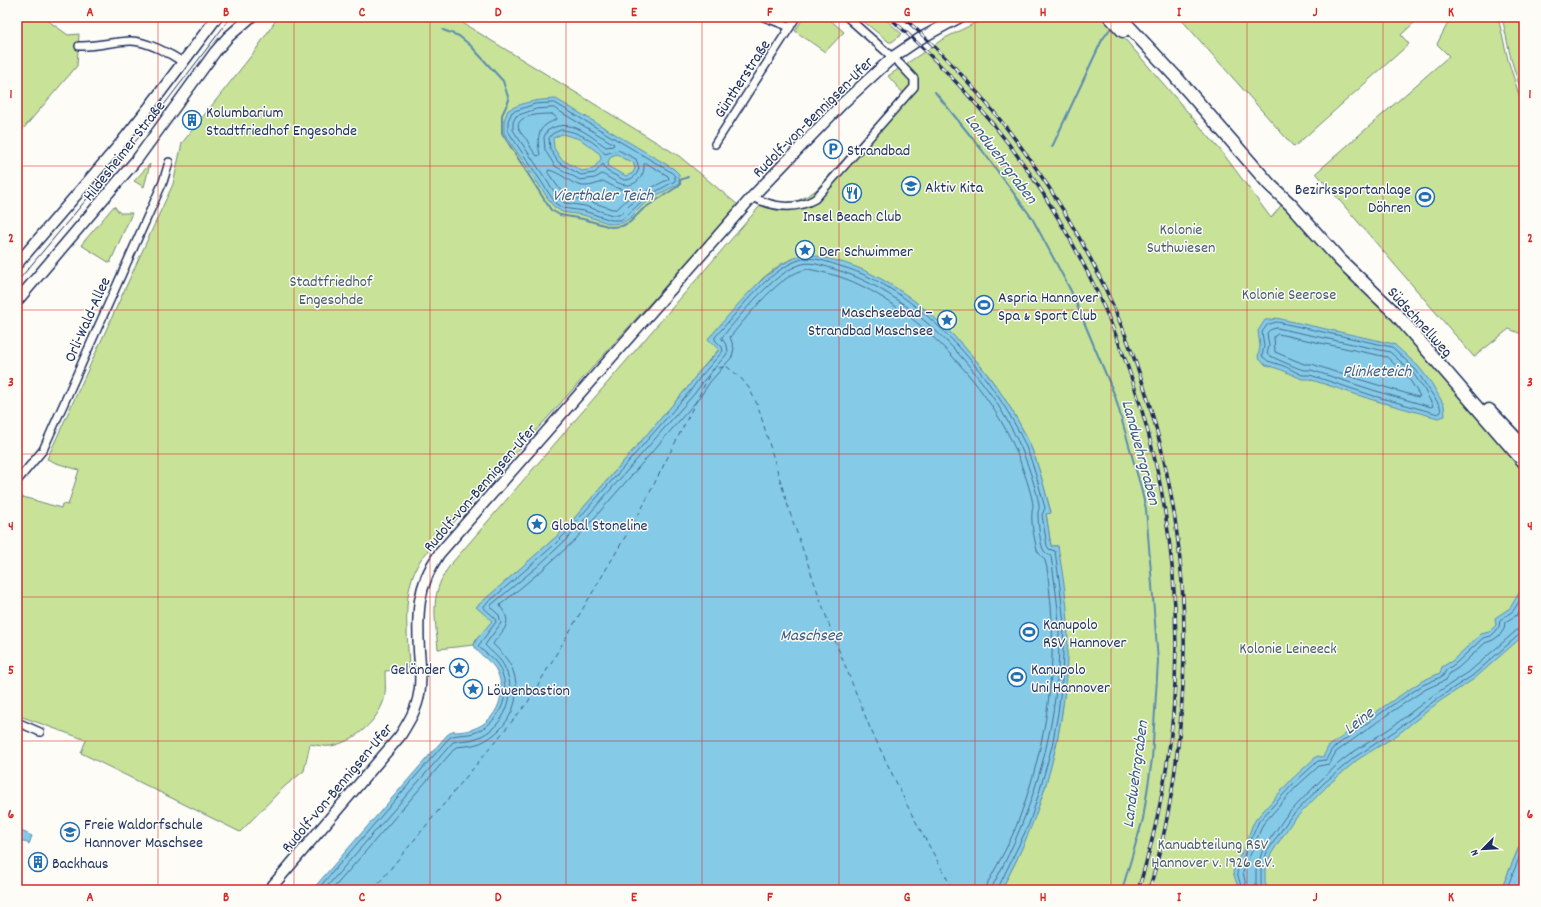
<svg xmlns="http://www.w3.org/2000/svg" width="1541" height="907" font-family="Dekko,sans-serif">
<style>
.green{fill:#c8e298;stroke:#72887b}
.water{fill:#85cae6;stroke:#5b8cb0;fill-rule:evenodd}
.lines{fill:none;stroke-linecap:round;stroke-linejoin:round}
.shore{stroke:#456d94;stroke-width:1}
.stream{stroke:#5b8cb0;stroke-width:2}
.ferry{stroke:#3b5e87;stroke-width:1;stroke-dasharray:5 4;stroke-linecap:butt}
.street-casing{stroke:#1b2f5e;stroke-width:10}
.secondary-casing{stroke:#1b2f5e;stroke-width:13}
.highway-casing{stroke:#1b2f5e;stroke-width:15}
.street{stroke:#fdfcf7;stroke-width:7}
.secondary{stroke:#fdfcf7;stroke-width:10}
.highway{stroke:#fdfcf7;stroke-width:12}
.tram{stroke:#1b2f5e;stroke-width:1}
.rail-casing{stroke:#1b2f5e;stroke-width:3.5}
.rail{stroke:#fdfcf7;stroke-width:2;stroke-dasharray:6;stroke-linecap:butt}
.grid{fill:none;stroke:#d62828;stroke-width:1;stroke-opacity:0.55}
.labels{text-anchor:middle;stroke-width:3;stroke-linejoin:round;paint-order:stroke}
.street-label{font-size:16px;fill:#1b2f5e;stroke:#fdfcf7}
.poi-label{font-size:16px;fill:#1b2f5e;stroke:#fdfcf7;text-anchor:start}
.park-label{font-size:16px;fill:#465c6c;stroke:#fdfcf7}
.water-label{font-size:17px;font-style:italic;fill:#3b5e87;stroke:#fdfcf7}
.neatline{fill:none;stroke:#d62828;stroke-width:1.5}
.grid-label{font-size:13px;text-anchor:middle;font-weight:bold;fill:#d62828}
</style>
<rect width="100%" height="100%" fill="#fdfcf7"/>
<filter id="ink" filterUnits="userSpaceOnUse"><feTurbulence type="fractalNoise" baseFrequency=".025" numOctaves="2"/><feDisplacementMap in="SourceGraphic" scale="8" xChannelSelector="R" yChannelSelector="G"/><feConvolveMatrix kernelMatrix="1 2 1 2 8 2 1 2 1" color-interpolation-filters="sRGB"/></filter>
<g filter="url(#ink)">
<!-- green -->
<g class="green">
<path d="M17,17H43L68,35L79,34L77,66L17,136Z"/>
<path d="M278,17H453L679,156L738,205L421,559C400,592 408,633 409,669L385,671C385,682 387,694 382,705C374,724 353,742 331,746C325,747 316,745 310,744L304,771L285,786L240,832L81,753L86,740L17,715V504L23,497L61,508L62,504L68,505L79,470L56,463L47,459L173,184L182,143L255,51Z"/>
<path d="M804,17H827L844,32L825,52L795,31Z"/>
<path d="M858,17H883L902,34L892,42H889Z"/>
<path d="M987,17H1106L1222,152L1271,218L1287,198L1524,469V835L1501,890H1001L1016,861L1043,794L1056,747L1062,713L1066,680L1058,546H1051L1046,513L1051,512C1043,485 1037,457 1024,432C996,378 953,328 903,293C894,287 884,280 874,276C850,267 823,262 798,256L781,264L763,278L708,339L719,349L698,373L688,387L564,530L477,607L493,621L476,640L474,645L438,649C435,615 429,593 451,564L766,199L768,201C790,204 798,203 816,190L903,93L888,76L943,39Z"/>
<path d="M1179,17H1420L1401,35L1409,44L1294,147Z"/>
<path d="M1451,17H1498L1508,60L1524,110V335L1509,329L1474,357L1316,173L1449,56L1437,44Z"/>
<path d="M1502,17H1524V101L1511,59Z"/>
<path d="M150,164L144,187L134,181Z"/>
<path d="M114,206L120,213H132L110,263L81,245Z"/>
</g>
<!-- water -->
<g class="water">
<path d="M556,99L674,169L679,174V184L657,195L642,206L629,219L622,223L611,224L583,215L562,212L553,206L504,133V120L508,110C526,101 537,100 556,99ZM562,134L580,139L600,154L601,159L593,169L582,171L561,159L554,148L553,138ZM617,154L624,159L633,162L635,168L633,173L626,176L609,167L608,162L611,156Z"/>
<path d="M809,254C824,258 841,261 856,267C930,296 1009,385 1036,460C1042,477 1046,495 1051,513L1046,514L1051,546H1058C1062,572 1067,598 1068,624C1068,635 1067,647 1067,658C1064,740 1041,818 1001,890H312L447,735L454,730V732C461,732 467,731 473,729C498,721 509,691 495,668C489,659 477,654 474,645L476,640L492,621L476,607L564,530L688,387L698,373L719,350L708,339C734,310 770,260 809,254Z"/>
<path d="M1276,318L1394,344L1419,367L1432,384L1444,405L1445,416L1438,418L1373,400L1309,379H1302L1282,370L1266,365L1258,358L1260,346L1258,331L1265,320H1271Z"/>
<path d="M1524,585V635L1474,679L1440,701L1397,735L1357,760L1327,786L1292,822L1271,854L1265,870V883L1268,890H1239L1233,872L1237,861L1245,847L1252,826L1256,819L1291,780L1317,756L1323,757L1328,747L1386,705L1422,681L1440,673L1442,667L1452,661L1481,634L1489,632L1496,625L1495,618L1510,608Z"/>
<path d="M17,829L32,836L29,844L17,838Z"/>
<path d="M1524,835V890H1501Z"/>
</g>
<g class="lines">
<!-- shore -->
<g class="shore">
<path d="M555,103L671,172L675,176V181L655,192L640,203L626,216L621,220H611L584,211L563,208L556,204L508,131V121L512,112L535,104Z"/>
<path d="M554,108L614,144L613,146L606,147C589,135 569,116 547,131L544,137L545,150L555,166L580,180L595,178L602,174C608,177 618,184 625,185C637,186 645,175 644,164L646,163L668,176L669,179L653,187L637,198L623,212L619,215H612L585,206L565,203L559,199L513,130V122L516,116L536,109Z"/>
<path d="M552,114L556,117L557,119C554,121 549,122 546,125C536,131 538,145 540,155L537,156C533,152 530,146 527,140C524,137 521,133 519,130C513,114 543,114 552,114Z"/>
<path d="M561,130C576,130 596,142 605,154L618,150L636,159L639,168C637,176 632,180 624,180L607,171L603,164L595,173L581,175L558,162L550,149L549,138L552,134Z"/>
<path d="M549,170C571,176 575,195 603,181C613,186 621,192 633,189L635,192L617,209H612L586,200L567,198L564,195L548,173Z"/>
<path d="M1277,322L1392,347L1416,370L1440,406L1441,412L1438,414L1374,396L1310,375H1302L1284,366L1268,361L1262,356L1264,346L1262,332L1267,325Z"/>
<path d="M1277,328L1390,352L1413,373L1424,389L1433,406L1431,407L1376,391L1311,370C1308,370 1306,370 1304,370C1301,370 1269,356 1267,354L1269,346L1267,333L1270,330Z"/>
<path d="M1278,334L1387,357L1408,377L1420,396L1418,397L1338,373L1312,364H1304L1275,352L1274,337Z"/>
<path d="M317,890L449,738C456,733 468,736 476,732C503,721 513,690 498,665C493,657 484,653 478,646L496,622L495,618L484,608V606L553,546L566,533L691,390L701,376L723,351L722,347L715,340V337C737,313 767,271 799,260C812,255 830,263 843,267C915,288 987,368 1020,434C1032,457 1038,483 1045,508L1042,515L1047,546L1049,549L1055,551L1060,587L1064,625L1062,680L1058,713L1052,746L1039,793L1029,824L997,890"/>
<path d="M324,890L453,742C460,740 469,741 477,738C505,727 518,695 505,668C501,658 492,653 485,645L501,623L499,615L491,608V605L538,566L570,536L695,393L705,379L726,355L728,351L727,346L722,339V337C741,315 774,272 802,264C812,261 827,267 837,270C917,294 999,385 1027,463C1030,471 1039,499 1039,506C1040,509 1037,512 1038,515C1038,522 1040,545 1044,551C1045,553 1048,554 1051,556C1054,579 1058,602 1059,625C1061,716 1037,805 993,885L992,890"/>
<path d="M332,890L456,747C464,746 472,746 480,743C510,730 525,696 511,666C506,657 500,651 493,644C498,635 510,628 506,616C505,612 501,609 500,605L541,571L575,540L700,397L710,382L732,357L734,348L730,337C748,316 780,273 808,269C822,272 837,275 851,281C920,310 999,395 1022,467C1025,474 1033,499 1033,506C1033,508 1032,510 1032,513C1031,523 1034,536 1036,546C1037,555 1043,555 1045,561C1048,568 1048,579 1049,586C1059,664 1046,746 1019,819C1011,841 999,862 988,882L986,890"/>
<path d="M1242,890L1237,872L1259,821L1294,783L1318,761L1326,760L1332,749L1388,708L1423,685L1443,676L1446,670L1455,664L1483,638L1491,636L1496,631L1499,627L1500,620L1513,611L1524,594"/>
<path d="M1247,890L1243,872L1263,824L1297,786L1319,766L1329,764L1336,752L1391,712L1426,689L1446,680L1450,673L1458,668L1485,643L1493,640L1500,635L1504,629L1505,622L1517,615L1524,604"/>
<path d="M1258,890L1256,884V870L1263,849L1286,816L1321,780L1339,763L1352,753L1392,727L1435,694L1469,672L1517,630L1524,628"/>
<path d="M1263,890L1261,884V870L1267,852L1289,819L1324,783L1355,757L1395,731L1438,698L1472,676L1520,634L1524,633"/>
<path d="M1506,890L1524,846"/>
</g>
<!-- stream -->
<g class="stream">
<path d="M443,30L459,36L470,45L503,81L509,100L502,115V133L551,210L560,215L583,219L611,227L622,226L630,222L643,209L680,185V180L688,177"/>
<path d="M935,92L982,150L1032,218L1071,291L1115,396L1140,484L1146,509L1158,661L1152,759L1143,819L1122,890"/>
<path d="M1052,147L1102,40L1110,29"/>
</g>
<!-- ferry -->
<path class="ferry" d="M373,890L528,702L641,510L712,370L726,366L740,377L749,388L758,406L790,513L832,633L870,728L910,811L950,884L952,890"/>
<!-- street casing -->
<g class="street-casing">
<g id="street">
<path d="M764,17L790,27L796,17"/>
<path d="M79,46C96,47 114,41 131,41C146,41 171,54 183,62"/>
<path d="M715,144L790,27"/>
<path d="M752,197C773,207 794,211 815,199L914,87V79L900,64L847,17"/>
<path d="M17,481L43,450L163,182L169,162"/>
<path d="M17,722L40,732"/>
</g>
</g>
<!-- secondary casing -->
<g class="secondary-casing">
<g id="secondary">
<path d="M17,264L120,144L150,106L217,17"/>
<path d="M17,301L138,158L215,52L228,37L251,17"/>
<path d="M269,890L400,736C408,723 417,709 419,694C422,680 420,666 419,651C417,614 417,586 439,554L752,197L843,103L893,57L921,38L960,17"/>
</g>
</g>
<!-- highway casing -->
<g class="highway-casing">
<g id="highway">
<path d="M1110,17L1123,31"/>
<path d="M1120,17L1175,76L1269,184L1291,205L1339,259L1397,315L1524,462"/>
<path d="M1489,410L1524,447"/>
</g>
</g>
<!-- street -->
<use href="#street" class="street"/>
<!-- secondary -->
<use href="#secondary" class="secondary"/>
<!-- highway -->
<use href="#highway" class="highway"/>
<!-- tram -->
<path class="tram" d="M17,282L144,131L231,17"/>
<!-- rail casing -->
<g class="rail-casing">
<g id="rail">
<path d="M889,17C942,64 991,116 1031,175C1138,335 1189,522 1173,715C1169,760 1161,804 1150,848C1146,862 1143,876 1138,890"/>
<path d="M903,17C1100,194 1204,450 1181,715C1176,774 1167,833 1149,890"/>
</g>
</g>
<!-- rail -->
<use href="#rail" class="rail"/>
</g>
</g>
<!-- grid -->
<path class="grid" d="M158,17V890M294,17V890M430,17V890M566,17V890M702,17V890M839,17V890M975,17V890M1111,17V890M1247,17V890M1383,17V890M17,166H1524M17,310H1524M17,454H1524M17,597H1524M17,741H1524"/>
<!-- icons -->
<defs>
<g id="building-ring" transform="scale(1)"><circle r="9.5" fill="#fdfcf7" stroke="#1f6fb2" stroke-width="1.5"/><path d="M-4-6H4V6H1V3H-1V6H-4ZM-2.5-4.3h1.7v1.8h-1.7ZM.8-4.3h1.7v1.8H.8ZM-2.5-1h1.7V.8h-1.7ZM.8-1h1.7V.8H.8Z" fill="#1f6fb2"/></g>
<g id="parking-ring" transform="scale(1)"><circle r="9.5" fill="#fdfcf7" stroke="#1f6fb2" stroke-width="1.5"/><path d="M-3.5-5.5H1a3.5 3.5 0 0 1 0 7H-1V5.5H-3.5ZM-1-3.4V-.6H.8a1.4 1.4 0 0 0 0-2.8Z" fill="#1f6fb2"/></g>
<g id="school-ring" transform="scale(1)"><circle r="9.5" fill="#fdfcf7" stroke="#1f6fb2" stroke-width="1.5"/><path d="M0-5L7-2L0 1L-7-2ZM-4 1L0 2.5L4 1V4Q0 6-4 4Z" fill="#1f6fb2"/></g>
<g id="restaurant-ring" transform="scale(1)"><circle r="9.5" fill="#fdfcf7" stroke="#1f6fb2" stroke-width="1.5"/><path d="M-5-6h1v4h1v-4h1v4h1v-4h1v5L-1.5 .5V6h-2V.5L-5-1ZM5-6V6H3V1.5H1.5Q1.5-4 5-6Z" fill="#1f6fb2"/></g>
<g id="stadium-ring" transform="scale(1)"><circle r="9.5" fill="#fdfcf7" stroke="#1f6fb2" stroke-width="1.5"/><path d="M0-5a6.5 5 0 1 0 0 10a6.5 5 0 1 0 0-10ZM-3.5-1.8h7v3.6h-7Z" fill="#1f6fb2"/></g>
<g id="sight-ring" transform="scale(1)"><circle r="9.5" fill="#fdfcf7" stroke="#1f6fb2" stroke-width="1.5"/><path d="M0-6L1.8-2.2L6-1.7L2.9 1.2L3.7 5.4L0 3.3L-3.7 5.4L-2.9 1.2L-6-1.7L-1.8-2.2Z" fill="#1f6fb2"/></g>
</defs>
<g fill-rule="evenodd">
<use href="#building-ring" x="192" y="120"/>
<use href="#parking-ring" x="833" y="149"/>
<use href="#school-ring" x="911" y="186"/>
<use href="#restaurant-ring" x="852" y="193"/>
<use href="#stadium-ring" x="1425" y="197"/>
<use href="#sight-ring" x="805" y="250"/>
<use href="#stadium-ring" x="984" y="305"/>
<use href="#sight-ring" x="947" y="320"/>
<use href="#sight-ring" x="537" y="524"/>
<use href="#stadium-ring" x="1029" y="632"/>
<use href="#sight-ring" x="459" y="668"/>
<use href="#stadium-ring" x="1017" y="677"/>
<use href="#sight-ring" x="473" y="689"/>
<use href="#school-ring" x="70" y="832"/>
<use href="#building-ring" x="38" y="862"/>
</g>
<g class="labels">
<!-- street labels -->
<g class="street-label">
<text transform="translate(741 78) rotate(-57)" y="6">Güntherstraße</text>
<text transform="translate(812 116) rotate(-45)" y="6">Rudolf-von-Bennigsen-Ufer</text>
<text transform="translate(123 150) rotate(-52)" y="6">Hildesheimer Straße</text>
<text transform="translate(86 319) rotate(-66)" y="6">Orli-Wald-Allee</text>
<text transform="translate(1421 321) rotate(48)" y="6">Südschnellweg</text>
<text transform="translate(479 487) rotate(-49)" y="6">Rudolf-von-Bennigsen-Ufer</text>
<text transform="translate(336 787) rotate(-50)" y="6">Rudolf-von-Bennigsen-Ufer</text>
</g>
<!-- poi labels -->
<g class="poi-label">
<text x="206" y="117">Kolumbarium<tspan x="206" dy="18">Stadtfriedhof Engesohde</tspan></text>
<text x="847" y="155">Strandbad</text>
<text x="925" y="192">Aktiv Kita</text>
<text x="1411" y="194" text-anchor="end">Bezirkssportanlage<tspan x="1411" dy="18">Döhren</tspan></text>
<text x="852" y="221" text-anchor="middle">Insel Beach Club</text>
<text x="819" y="256">Der Schwimmer</text>
<text x="998" y="302">Aspria Hannover<tspan x="998" dy="18">Spa &amp; Sport Club</tspan></text>
<text x="933" y="317" text-anchor="end">Maschseebad –<tspan x="933" dy="18">Strandbad Maschsee</tspan></text>
<text x="551" y="530">Global Stoneline</text>
<text x="1043" y="629">Kanupolo<tspan x="1043" dy="18">RSV Hannover</tspan></text>
<text x="445" y="674" text-anchor="end">Geländer</text>
<text x="1031" y="674">Kanupolo<tspan x="1031" dy="18">Uni Hannover</tspan></text>
<text x="487" y="695">Löwenbastion</text>
<text x="84" y="829">Freie Waldorfschule<tspan x="84" dy="18">Hannover Maschsee</tspan></text>
<text x="52" y="868">Backhaus</text>
</g>
<!-- park labels -->
<g class="park-label">
<text x="1181" y="234">Kolonie<tspan x="1181" dy="18">Suthwiesen</tspan></text>
<text x="331" y="286">Stadtfriedhof<tspan x="331" dy="18">Engesohde</tspan></text>
<text x="1289" y="299">Kolonie Seerose</text>
<text x="1288" y="653">Kolonie Leineeck</text>
<text x="1213" y="849">Kanuabteilung RSV<tspan x="1213" dy="18">Hannover v. 1926 e.V.</tspan></text>
</g>
<!-- water labels -->
<g class="water-label">
<text transform="translate(1002 158) rotate(53)" y="6">Landwehrgraben</text>
<text x="603" y="200">Vierthaler Teich</text>
<text x="1377" y="376">Plinketeich</text>
<text transform="translate(1142 452) rotate(75)" y="6">Landwehrgraben</text>
<text x="811" y="640">Maschsee</text>
<text transform="translate(1358 720) rotate(-38)" y="6">Leine</text>
<text transform="translate(1134 774) rotate(-82)" y="6">Landwehrgraben</text>
</g>
</g>
<!-- margin -->
<rect width="1541" height="907" fill="none" stroke="#fdfcf7" stroke-width="44"/>
<!-- north arrow -->
<g transform="translate(1483 849) rotate(246)" stroke="#fdfcf7" stroke-width="3" paint-order="stroke">
<path d="M0-3L7 15L0 10L-7 15Z" fill="#1b2f5e"/>
<text y="-6" font-size="11" font-weight="bold" text-anchor="middle" fill="#1b2f5e">N</text>
</g>
<rect x="22" y="22" width="1497" height="863" class="neatline"/>
<g class="grid-label">
<text x="90" y="16">A</text>
<text x="226" y="16">B</text>
<text x="362" y="16">C</text>
<text x="498" y="16">D</text>
<text x="634" y="16">E</text>
<text x="770" y="16">F</text>
<text x="907" y="16">G</text>
<text x="1043" y="16">H</text>
<text x="1179" y="16">I</text>
<text x="1315" y="16">J</text>
<text x="1451" y="16">K</text>
<text x="11" y="98">1</text>
<text x="1530" y="98">1</text>
<text x="11" y="242">2</text>
<text x="1530" y="242">2</text>
<text x="11" y="386">3</text>
<text x="1530" y="386">3</text>
<text x="11" y="530">4</text>
<text x="1530" y="530">4</text>
<text x="11" y="674">5</text>
<text x="1530" y="674">5</text>
<text x="11" y="818">6</text>
<text x="1530" y="818">6</text>
<text x="90" y="901">A</text>
<text x="226" y="901">B</text>
<text x="362" y="901">C</text>
<text x="498" y="901">D</text>
<text x="634" y="901">E</text>
<text x="770" y="901">F</text>
<text x="907" y="901">G</text>
<text x="1043" y="901">H</text>
<text x="1179" y="901">I</text>
<text x="1315" y="901">J</text>
<text x="1451" y="901">K</text>
</g>
</svg>
